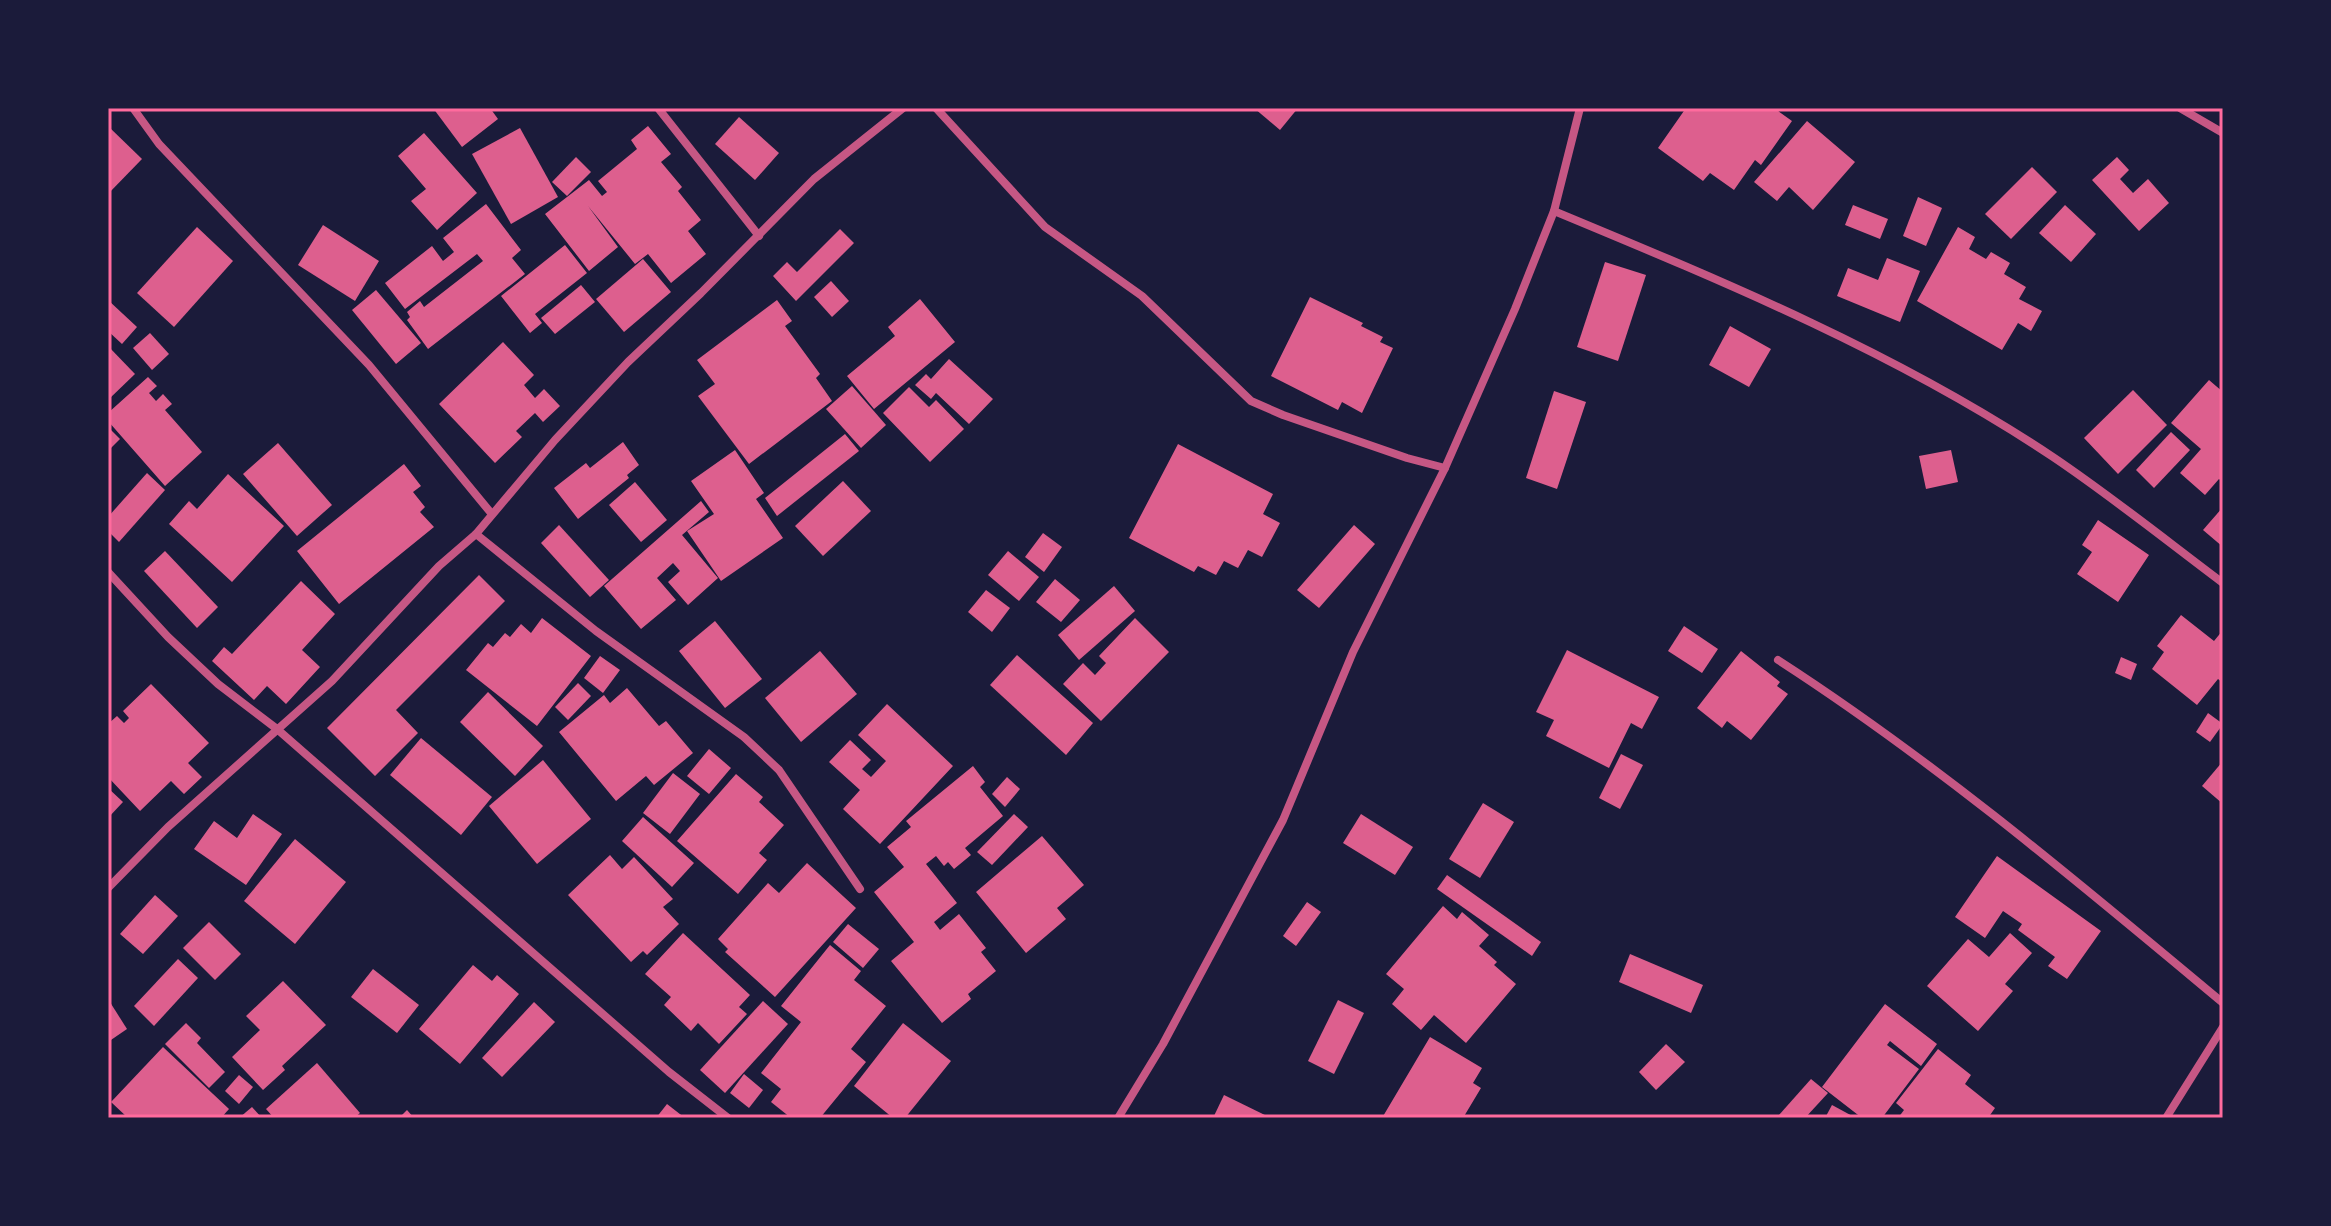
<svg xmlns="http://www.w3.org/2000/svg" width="2331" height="1226" font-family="'Nunito Sans',sans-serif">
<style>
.building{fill:#dd5f8e}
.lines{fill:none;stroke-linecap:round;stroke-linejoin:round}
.minor{stroke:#c65784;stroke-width:8}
.neatline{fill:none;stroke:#ff6b9d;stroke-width:3}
</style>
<rect width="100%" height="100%" fill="#1b1b3a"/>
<!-- building -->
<g class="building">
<path d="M433,108H490L498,119L462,147Z"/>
<path d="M1254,108H1298L1280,130Z"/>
<path d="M1686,108H1774L1792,121L1761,165L1755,160L1734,190L1710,173L1703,181L1658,148Z"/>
<path d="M739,117L779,153L755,180L715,144Z"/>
<path d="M1807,121L1855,162L1813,210L1789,187L1777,201L1754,182Z"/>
<path d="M108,126L142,159L108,194Z"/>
<path d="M648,126L671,154L661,162L682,187L678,191L701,220L688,231L706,254L671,283L648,254L635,264L588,206L618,247L589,271L545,214L589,180L602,196L607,192L598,181L637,149L631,140Z"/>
<path d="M520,128L558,197L511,224L472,154Z"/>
<path d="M424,133L477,193L437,230L411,201L426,189L398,156Z"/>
<path d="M576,157L591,172L567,196L552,182Z"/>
<path d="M2117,157L2129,170L2120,179L2133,193L2148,179L2169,203L2139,231L2092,180Z"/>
<path d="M2032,167L2057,192L2011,239L1985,214Z"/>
<path d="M1918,197L1942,208L1926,246L1903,236Z"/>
<path d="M486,204L521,250L512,258L525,274L428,349L407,320L410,317L407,312L420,301L424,307L483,261L477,254L405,309L385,283L432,246L443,261L454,252L443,238Z"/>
<path d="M1853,205L1888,219L1880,239L1845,225Z"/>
<path d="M2065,205L2096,234L2071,262L2039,233Z"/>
<path d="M323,225L379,261L355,301L298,265Z"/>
<path d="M197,227L233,261L174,327L137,293Z"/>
<path d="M1958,227L1975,237L1969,249L1986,259L1991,252L2010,263L2004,274L2026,287L2019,299L2042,311L2031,331L2018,323L2002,350L1917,301Z"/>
<path d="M840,229L854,243L796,301L773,276L787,262L797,272Z"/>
<path d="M565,245L587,273L535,314L542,323L530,333L501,296Z"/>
<path d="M1887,258L1920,271L1900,322L1837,296L1848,268L1878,280Z"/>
<path d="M643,259L671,292L624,332L596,299Z"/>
<path d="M1605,262L1646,275L1618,361L1577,347Z"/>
<path d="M831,281L849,301L832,317L814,297Z"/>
<path d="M581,285L595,302L555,334L541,318Z"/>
<path d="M376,290L421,343L396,364L352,310Z"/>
<path d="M1310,297L1363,323L1361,326L1383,337L1380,342L1393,348L1362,413L1342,402L1338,410L1271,376Z"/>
<path d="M920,299L955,342L874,409L847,376L895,336L888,327Z"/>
<path d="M108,300L137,327L122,344L108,331Z"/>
<path d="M777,300L792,321L785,326L820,374L816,378L832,401L749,464L698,396L715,384L697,360Z"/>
<path d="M1730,326L1771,349L1749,387L1709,365Z"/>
<path d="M150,333L169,354L152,370L133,348Z"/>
<path d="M503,342L534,375L524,385L535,398L544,389L560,406L543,422L535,413L516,431L522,437L495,463L439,404Z"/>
<path d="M108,346L135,374L108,400Z"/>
<path d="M949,359L993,399L969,424L936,393L931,399L915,385L926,374L931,379Z"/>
<path d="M148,377L157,386L149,393L156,401L163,394L172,404L165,410L202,452L165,486L108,421V413Z"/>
<path d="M2209,380L2223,392V482L2219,479L2205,495L2180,473L2201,449L2171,423Z"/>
<path d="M852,386L886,425L861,448L826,409Z"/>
<path d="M909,387L929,407L936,400L964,429L930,462L883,413Z"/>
<path d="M2133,390L2167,425L2118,474L2084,438Z"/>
<path d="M1554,391L1586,402L1557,489L1526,478Z"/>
<path d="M108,427L120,439L108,451Z"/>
<path d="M2171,432L2190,450L2154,488L2136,470Z"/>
<path d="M845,434L859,451L777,516L765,498Z"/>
<path d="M623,442L639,465L627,475L629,478L578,519L554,488L586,463L590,468Z"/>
<path d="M278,443L332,505L297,536L243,474Z"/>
<path d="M1178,444L1273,494L1263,514L1280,523L1262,557L1248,550L1238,568L1224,561L1216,575L1198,566L1194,572L1129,538Z"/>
<path d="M735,450L764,493L756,499L783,538L721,581L687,531L714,514L691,481Z"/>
<path d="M1951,450L1958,482L1926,489L1919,456Z"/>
<path d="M404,464L421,486L413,492L425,507L420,512L434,527L339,604L297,551Z"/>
<path d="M147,473L165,490L119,542L108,531V517Z"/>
<path d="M228,474L284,526L232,582L169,524L189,501L197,509Z"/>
<path d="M843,481L871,511L823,556L795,526Z"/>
<path d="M635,482L667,520L641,542L609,505Z"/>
<path d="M701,501L709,512L682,535L718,578L688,605L668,582L680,571L673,563L657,578L676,600L641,629L604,586Z"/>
<path d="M2223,507V547L2203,530Z"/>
<path d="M2098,520L2149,555L2118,602L2077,574L2092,552L2082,545Z"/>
<path d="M559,525L609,580L590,597L541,543Z"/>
<path d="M1354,525L1375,544L1319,608L1297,590Z"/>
<path d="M1043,533L1062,547L1044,572L1025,557Z"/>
<path d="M165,551L218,607L197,628L144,571Z"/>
<path d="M1008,551L1039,577L1019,601L988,575Z"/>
<path d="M479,575L505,601L396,710L418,733L375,776L327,728Z"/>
<path d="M1055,579L1080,600L1061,622L1036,602Z"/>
<path d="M301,581L335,614L302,650L320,667L286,704L267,686L254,700L212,661L224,647L232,654Z"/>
<path d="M1114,586L1135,611L1079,660L1058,635Z"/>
<path d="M986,590L1010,608L992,632L968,612Z"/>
<path d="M2181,615L2214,641L2223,630V683L2218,679L2197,705L2152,669L2164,652L2157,646Z"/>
<path d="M542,618L591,656L537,726L466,670L488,643L493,647L505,633L510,637L521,624L531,633Z"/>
<path d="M1135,618L1169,652L1101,721L1063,684L1083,663L1095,675L1106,663L1099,656Z"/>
<path d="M715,621L762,679L725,708L679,651Z"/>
<path d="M1684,626L1718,649L1702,673L1668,651Z"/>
<path d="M1567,650L1659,697L1642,729L1631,723L1609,768L1546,736L1554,720L1536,712Z"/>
<path d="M820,651L857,694L801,742L765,698Z"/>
<path d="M1741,651L1780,682L1777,686L1788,694L1751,740L1727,721L1722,728L1697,708Z"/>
<path d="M1017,655L1093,723L1066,755L990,685Z"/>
<path d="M600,656L620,670L603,693L584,678Z"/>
<path d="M2121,657L2137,664L2131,680L2115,673Z"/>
<path d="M578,683L591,696L568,720L555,707Z"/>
<path d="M151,684L209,743L188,763L202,777L184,794L171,781L140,811L108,777V724L117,716L124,723L129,718L123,711Z"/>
<path d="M627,688L659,726L666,721L693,753L654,785L646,776L616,801L559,732L604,695L610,703Z"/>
<path d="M488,692L543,746L515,776L460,722Z"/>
<path d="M887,704L953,766L880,844L843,809L860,790L829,762L850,740L871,760L862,769L871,777L886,761L858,735Z"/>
<path d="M2208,713L2223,724L2210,742L2196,732Z"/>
<path d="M421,738L492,797L461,835L390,775Z"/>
<path d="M709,749L731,768L709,794L687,776Z"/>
<path d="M1621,754L1643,765L1620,809L1599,798Z"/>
<path d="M543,760L591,819L537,864L489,806Z"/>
<path d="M2223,761V804L2202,786Z"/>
<path d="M973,766L985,782L980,787L1003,816L965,848L971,855L954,869L948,862L944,866L936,856L926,864L957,903L934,922L940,930L959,914L986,948L981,952L996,971L968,994L971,999L942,1023L891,961L914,942L874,892L904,867L887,847L911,827L906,821Z"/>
<path d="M673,773L700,794L670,834L643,813Z"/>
<path d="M736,774L763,797L759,802L784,825L759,853L767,860L738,894L677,841Z"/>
<path d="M1007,777L1020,789L1005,807L992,794Z"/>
<path d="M108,788L123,802L108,818Z"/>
<path d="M1483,803L1514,822L1480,878L1449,859Z"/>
<path d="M253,814L282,834L246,885L194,849L214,821L237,838Z"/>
<path d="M1014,814L1028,827L992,865L977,852Z"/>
<path d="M1361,814L1413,847L1395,875L1343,843Z"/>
<path d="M643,817L694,863L672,887L622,841Z"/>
<path d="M1042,836L1084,885L1057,908L1066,919L1026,953L976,892Z"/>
<path d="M295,839L346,882L295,944L244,901Z"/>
<path d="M610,855L622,869L634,857L673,899L663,907L679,924L647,955L643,951L631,962L568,895Z"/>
<path d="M1997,856L2101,931L2067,979L2048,966L2055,957L2018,930L2022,924L2003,911L1985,938L1955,917Z"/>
<path d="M807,863L856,908L775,997L725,952L728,949L718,939L768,883L779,893Z"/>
<path d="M1447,875L1541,942L1532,956L1437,889Z"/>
<path d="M155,895L178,916L143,954L120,934Z"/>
<path d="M1307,902L1321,912L1296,946L1283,936Z"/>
<path d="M1443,906L1457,919L1462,912L1489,935L1479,946L1497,962L1494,965L1516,984L1466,1043L1434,1015L1421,1030L1392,1004L1404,989L1386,974Z"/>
<path d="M209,922L241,954L215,980L183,948Z"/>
<path d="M848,924L879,949L863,968L833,942Z"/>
<path d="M683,933L750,995L739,1007L747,1014L719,1044L698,1023L691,1031L664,1005L671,997L645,974Z"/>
<path d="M2010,933L2032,953L2005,984L2013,991L1978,1031L1927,986L1968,939L1989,957Z"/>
<path d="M830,945L861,971L854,980L886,1006L851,1049L866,1062L820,1118H791L771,1102L781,1089L761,1073L801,1022L781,1006Z"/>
<path d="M1630,954L1703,985L1691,1013L1619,982Z"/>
<path d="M178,959L198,978L154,1026L134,1006Z"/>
<path d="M473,965L492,981L497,975L519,994L460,1064L419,1029Z"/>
<path d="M373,969L419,1005L397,1033L351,997Z"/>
<path d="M283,981L326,1025L282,1066L285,1070L263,1090L232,1057L260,1030L246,1016Z"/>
<path d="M108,999L127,1029L108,1042Z"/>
<path d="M1338,1000L1364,1013L1334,1074L1308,1061Z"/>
<path d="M763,1001L788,1024L725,1093L700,1070Z"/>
<path d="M534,1002L555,1022L502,1077L482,1058Z"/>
<path d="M1885,1004L1937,1044L1921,1066L1890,1041L1887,1045L1919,1069L1882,1118H1862L1822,1087Z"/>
<path d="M186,1023L201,1038L197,1043L225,1072L209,1088L165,1044Z"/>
<path d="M903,1023L951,1061L905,1118H893L854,1086Z"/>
<path d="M1430,1037L1482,1068L1473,1083L1481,1088L1463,1118H1382Z"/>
<path d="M1666,1044L1685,1062L1656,1090L1639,1072Z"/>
<path d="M163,1047L229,1109L221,1118H128L111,1102Z"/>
<path d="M1938,1049L1971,1075L1965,1084L1995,1108L1988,1118H1898L1904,1110L1896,1103Z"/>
<path d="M317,1063L360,1113L354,1118H274L266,1109Z"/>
<path d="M744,1074L763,1090L749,1108L730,1093Z"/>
<path d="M239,1075L253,1087L239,1104L225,1091Z"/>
<path d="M1811,1079L1828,1093L1805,1118H1782L1779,1115Z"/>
<path d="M1224,1095L1271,1118H1213Z"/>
<path d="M667,1104L685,1118H656Z"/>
<path d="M1832,1105L1856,1118H1825Z"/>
<path d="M252,1107L262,1118H239Z"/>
<path d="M407,1110L414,1118H399Z"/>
</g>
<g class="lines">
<!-- minor -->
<g class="minor">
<path d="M133,108L159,144L369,365L491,513"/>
<path d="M658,108L759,236"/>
<path d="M936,108L1045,227L1142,296L1251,401L1283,415L1407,458L1445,468"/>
<path d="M2180,108L2223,133"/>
<path d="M1554,211C1725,282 1899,354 2053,457C2111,496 2167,541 2223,583"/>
<path d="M476,534L596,631L744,737L779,770L860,889"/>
<path d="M108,572L168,637L218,684L277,729L669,1072L728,1118"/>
<path d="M1778,660C1936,762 2079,883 2223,1003"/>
<path d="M108,888L168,827L332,681L439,566L476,534L555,440L628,362L701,293L814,179L903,108"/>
<path d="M1118,1118L1163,1044L1283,820L1353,652L1445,468L1515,309L1554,211L1580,108"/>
<path d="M2166,1118L2223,1027"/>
</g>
</g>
<!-- border -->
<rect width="2331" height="1226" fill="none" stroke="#1b1b3a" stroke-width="220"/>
<rect x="110" y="110" width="2111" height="1006" class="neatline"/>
</svg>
